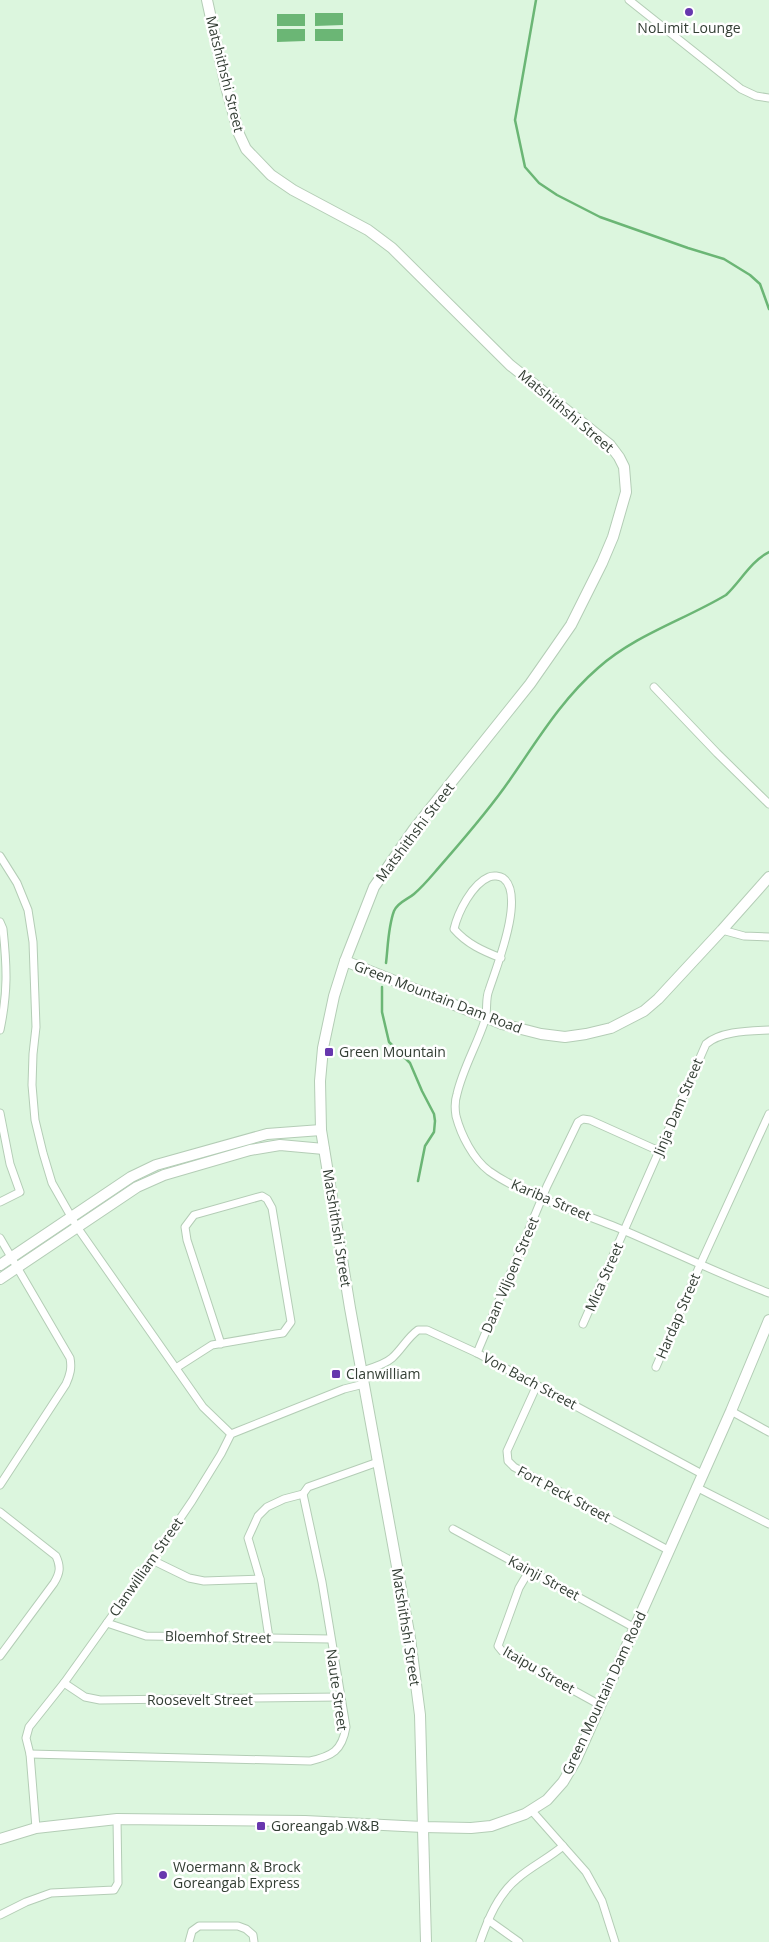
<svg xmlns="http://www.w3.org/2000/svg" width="769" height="1942" font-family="'Open Sans',sans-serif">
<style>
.water{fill:#6bb675}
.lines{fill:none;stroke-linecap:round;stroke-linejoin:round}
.stream{stroke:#6bb675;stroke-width:2.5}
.street-casing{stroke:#b4cdb6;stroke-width:9}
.secondary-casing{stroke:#b4cdb6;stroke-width:12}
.street{stroke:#fff;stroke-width:7}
.secondary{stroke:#fff;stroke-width:10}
.poi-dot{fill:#6737ae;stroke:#fff;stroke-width:2}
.labels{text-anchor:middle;stroke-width:5;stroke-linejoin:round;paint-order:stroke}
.poi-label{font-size:14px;fill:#333e34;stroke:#fff;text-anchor:start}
.street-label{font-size:14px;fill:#333e34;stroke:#fff}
</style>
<rect width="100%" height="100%" fill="#dcf6de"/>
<!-- water -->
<g class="water">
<path d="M315,13H343V25L315,26Z"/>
<rect x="277" y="14" width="28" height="12"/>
<path d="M277,29H305V41L277,42Z"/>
<rect x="315" y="29" width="28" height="12"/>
</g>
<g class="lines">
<!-- stream -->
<g class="stream">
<path d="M536,0L515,120L525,167L539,183L557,195L600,217L688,248L724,259L750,275L760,284L769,309"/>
<path d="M386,963C388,947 388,927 394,911C398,902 407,900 414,894C421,888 429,879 435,872C460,843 487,813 509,781C537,741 561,700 598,668C635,635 684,620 726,595C740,582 751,561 769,552"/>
<path d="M382,987V1012L389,1042L410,1063L422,1091L434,1114L435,1121L434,1132L425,1146L418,1181"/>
</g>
<!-- street casing -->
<g class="street-casing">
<g id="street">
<path d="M629,0L741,89L756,96L769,98"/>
<path d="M654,687L717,753L769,804"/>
<path d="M0,856L17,883L28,910L33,942L36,1027L33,1054L32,1085L35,1120L43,1153L52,1183L77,1227L203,1407L231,1434"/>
<path d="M0,922L3,929C7,967 8,992 0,1030"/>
<path d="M722,930L744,936L769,937"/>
<path d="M501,958C483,951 467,944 454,929C458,912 472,884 489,877C493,875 500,876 503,878C526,895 496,968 489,990C485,999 488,1010 485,1020C477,1045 463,1068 457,1094C455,1100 455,1110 456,1116C461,1135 473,1159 489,1171C524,1196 583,1213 623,1230C672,1251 719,1274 769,1293"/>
<path d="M0,1113L10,1164L20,1192L0,1202"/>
<path d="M0,1238L70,1358C72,1368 70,1375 66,1384L0,1485"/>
<path d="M583,1324L706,1044C721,1031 749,1031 769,1030"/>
<path d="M477,1353L547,1186L578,1122L583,1119L590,1120L659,1151"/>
<path d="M656,1367L700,1265L769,1114"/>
<path d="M176,1368L212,1345L276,1334L283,1333L291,1322L272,1208L267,1199L262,1196L194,1215L185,1227L187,1240L221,1344"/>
<path d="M362,1371C372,1368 384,1365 392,1358C402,1349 407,1338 418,1330H427L477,1353L702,1474"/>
<path d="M537,1385L507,1451L508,1461L514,1467L668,1550"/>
<path d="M731,1411L769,1432"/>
<path d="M696,1487L769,1524"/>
<path d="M0,1512L56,1556C61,1567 60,1573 54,1583L0,1656"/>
<path d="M453,1529L635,1628"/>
<path d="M152,1560L189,1578L204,1581L260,1579"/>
<path d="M529,1571L519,1588L498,1646L502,1651L600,1705"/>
<path d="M107,1623L146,1636L330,1639"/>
<path d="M269,1638L260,1579L248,1538L258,1516L267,1507L284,1499L303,1494"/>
<path d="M64,1683L85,1697L100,1700L340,1697"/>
<path d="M30,1754L310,1761C332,1756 342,1751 346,1727L322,1582L303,1494L308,1487L378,1462"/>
<path d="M532,1811L586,1872L602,1901L615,1942"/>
<path d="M36,1828L30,1754L26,1738L29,1727L64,1683L152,1560L192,1501L221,1454L231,1434L344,1389L364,1384"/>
<path d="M0,1915L26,1902L51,1893L114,1890L118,1883L117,1819"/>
<path d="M488,1920L519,1942"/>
<path d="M189,1942L192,1931L199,1926H238L246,1929L253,1935L254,1942"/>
<path d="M480,1942C488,1919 498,1894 518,1878C532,1866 549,1858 563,1846"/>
</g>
</g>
<!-- secondary casing -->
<g class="secondary-casing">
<g id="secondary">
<path d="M207,0L226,87L239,134L246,149L271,175L293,190L368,230L392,248L510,365L610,445L619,457L624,467L626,492L613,537L602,563L571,625L553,651L530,684L414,829L374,887L345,961L334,996L323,1048L320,1081L321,1130L350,1308L410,1638L420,1715L426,1942"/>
<path d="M345,961L502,1024L541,1034L565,1037L586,1034L611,1028L644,1011L658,999L722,930L769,877"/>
<path d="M0,1265L131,1177L156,1165L267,1134L321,1130"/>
<path d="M0,1279L137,1187L164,1175L250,1150L280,1145L324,1149"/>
<path d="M0,1839L36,1828L117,1819L305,1821L423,1827L471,1828L491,1826L525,1814L547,1800L563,1782L576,1760L731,1411L769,1320"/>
</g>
</g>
<!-- street -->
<use href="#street" class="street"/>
<!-- secondary -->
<use href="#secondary" class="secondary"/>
</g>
<!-- markers -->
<g class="poi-dot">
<circle cx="689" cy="12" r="5"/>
<rect x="324" y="1047" width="10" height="10" rx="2.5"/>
<rect x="331" y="1369" width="10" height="10" rx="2.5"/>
<rect x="256" y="1821" width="10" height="10" rx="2.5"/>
<circle cx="163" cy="1875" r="5"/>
</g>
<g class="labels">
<!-- poi labels -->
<g class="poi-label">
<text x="689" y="33" text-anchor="middle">NoLimit Lounge</text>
<text x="339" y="1057">Green Mountain</text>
<text x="346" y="1379">Clanwilliam</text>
<text x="271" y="1831">Goreangab W&amp;B</text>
<text x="173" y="1872">Woermann &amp; Brock<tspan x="173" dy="16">Goreangab Express</tspan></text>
</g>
<!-- street labels -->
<g class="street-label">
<text transform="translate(225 74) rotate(76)" y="5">Matshithshi Street</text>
<text transform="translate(566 411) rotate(40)" y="5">Matshithshi Street</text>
<text transform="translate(415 832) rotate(-53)" y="5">Matshithshi Street</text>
<text transform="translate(438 997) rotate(21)" y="5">Green Mountain Dam Road</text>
<text transform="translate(678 1107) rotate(-67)" y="5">Jinja Dam Street</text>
<text transform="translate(551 1200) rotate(23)" y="5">Kariba Street</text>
<text transform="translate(337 1228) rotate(81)" y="5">Matshithshi Street</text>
<text transform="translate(510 1275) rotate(-67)" y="5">Daan Viljoen Street</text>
<text transform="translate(604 1277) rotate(-66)" y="5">Mica Street</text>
<text transform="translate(678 1316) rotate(-67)" y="5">Hardap Street</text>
<text transform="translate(530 1381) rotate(28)" y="5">Von Bach Street</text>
<text transform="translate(564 1494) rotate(28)" y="5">Fort Peck Street</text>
<text transform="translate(146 1567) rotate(-55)" y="5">Clanwilliam Street</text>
<text transform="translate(544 1578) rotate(28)" y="5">Kainji Street</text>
<text transform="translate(406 1627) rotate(81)" y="5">Matshithshi Street</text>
<text transform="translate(218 1637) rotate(1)" y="5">Bloemhof Street</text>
<text transform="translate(539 1670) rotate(30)" y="5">Itaipu Street</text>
<text transform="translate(337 1690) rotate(82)" y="5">Naute Street</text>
<text transform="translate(604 1693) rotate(-65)" y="5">Green Mountain Dam Road</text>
<text x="200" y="1705">Roosevelt Street</text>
</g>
</g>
</svg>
